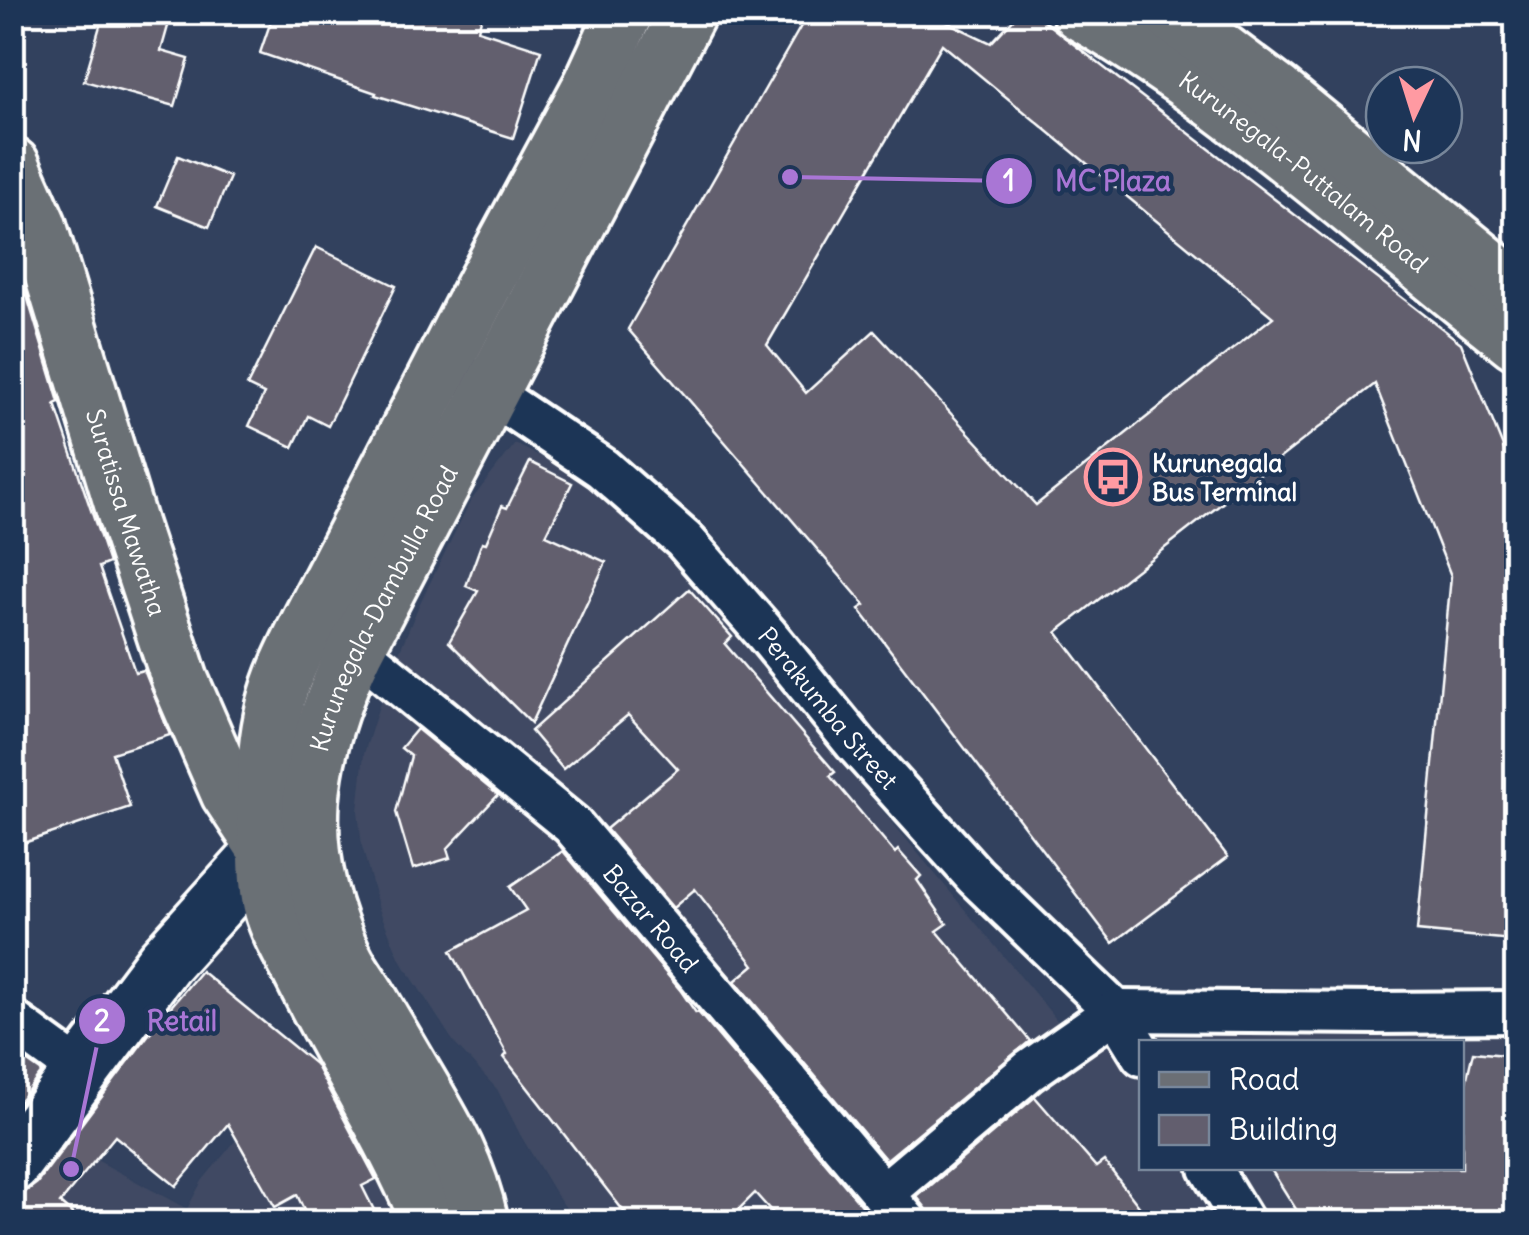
<svg xmlns="http://www.w3.org/2000/svg" width="1529" height="1235" font-family="Delius,sans-serif">
<style>
.built{fill:#404a63;fill-rule:evenodd}
.building{fill:#625e6e;stroke:#fff;stroke-width:2.5;fill-rule:evenodd}
.lines{fill:none;stroke-linecap:round;stroke-linejoin:round}
.minor-casing{stroke:#fff;stroke-width:48}
.secondary-casing{stroke:#fff;stroke-width:62}
.primary-casing{stroke:#fff;stroke-width:62}
.trunk-casing{stroke:#fff;stroke-width:62}
.minor{stroke:#1d3557;stroke-width:40}
.secondary{stroke:#1d3557;stroke-width:55}
.primary{stroke:#6b6f75;stroke-width:55}
.trunk{stroke:#6b6f75;stroke-width:55}
.labels{text-anchor:middle;stroke-width:9;stroke-linejoin:round;paint-order:stroke}
.street-label{font-size:25px;fill:#fff;stroke:#1d3557}
.poi-label{font-size:25px;font-weight:bold;fill:#fff;stroke:#1d3557;text-anchor:start}
.leader{fill:none;stroke:#a976d5;stroke-width:4}
.callout-dot{fill:#a976d5;stroke:#1d3557;stroke-width:4}
.mark-label{font-size:30px;text-anchor:middle;font-weight:bold;fill:#fff}
.callout-label{font-size:28px;text-anchor:middle;font-weight:bold;fill:#a976d5;stroke:#1d3557;stroke-width:9;stroke-linejoin:round;paint-order:stroke}
</style>
<rect width="100%" height="100%" fill="#32415e"/>
<filter id="ink" filterUnits="userSpaceOnUse"><feTurbulence type="fractalNoise" baseFrequency=".01" numOctaves="2"/><feDisplacementMap in="SourceGraphic" scale="20" xChannelSelector="R" yChannelSelector="G"/><feConvolveMatrix kernelMatrix="1 2 1 2 8 2 1 2 1" color-interpolation-filters="sRGB"/></filter>
<g filter="url(#ink)">
<!-- built -->
<g class="built">
<path d="M515,444L584,478L657,540L1065,1030L1115,1011L1516,1024V1222H576L554,1191L521,1136L497,1089L455,1044L400,959L379,909L362,846L358,811L364,754L387,680L561,817L398,655L419,605L470,502ZM1142,1042H1462V1168H1142Z"/>
<path d="M314,1060L364,1129L411,1222H13L12,1189L46,1148L76,1149L187,1209L202,1181L281,1086Z"/>
</g>
<!-- building -->
<g class="building">
<path d="M104,12H172L161,51L189,59L175,106L84,81Z"/>
<path d="M274,12H483L478,30L541,50L513,138L375,95L376,93L260,53Z"/>
<path d="M809,12H926L991,43L1020,12H1032L1461,343L1516,479V901L1512,940L1417,931L1451,576L1375,384L1057,632L1228,857L1113,943L859,609L865,605L628,329ZM942,44L1273,317L1036,505L874,331L806,393L767,345Z"/>
<path d="M178,156L230,177L209,227L157,206Z"/>
<path d="M316,247L396,286L328,426L308,416L293,447L249,426L264,394L247,386Z"/>
<path d="M12,260H16L59,402L55,404L109,563L99,567L135,672L144,670L170,735L112,753L130,807L12,847Z"/>
<path d="M530,462L572,483L546,535L606,562L531,723L449,642L478,591L466,586L482,542L486,543L502,506L507,508Z"/>
<path d="M689,589L732,637L725,644L835,772L830,776L895,853L898,850L921,876L917,880L947,924L937,931L1030,1041L886,1160L735,981L754,965L695,889L673,908L606,829L678,769L628,715L563,769L531,731Z"/>
<path d="M417,729L498,795L447,849L450,858L413,869L396,812L411,756L401,748Z"/>
<path d="M563,851L681,991L696,1013L698,1012L876,1222H781L755,1193L726,1222H632L504,1057L507,1054L451,951L526,910L510,887Z"/>
<path d="M201,971L315,1064L376,1179L362,1186L380,1222H310L297,1195L275,1207L228,1124L176,1186L115,1136L60,1203L82,1222H12V1195L25,1192L37,1183L158,1022Z"/>
<path d="M12,1051L42,1072L12,1111Z"/>
<path d="M1473,1052L1516,1056V1222H1304L1270,1168H1462V1099Z"/>
<path d="M1035,1097L1096,1167L1104,1161L1151,1222H930L926,1208L917,1197Z"/>
</g>
<g class="lines">
<!-- minor casing -->
<g class="minor-casing">
<g id="minor">
<path id="s1" d="M468,378L602,468L684,540L767,635L855,743L975,876L1115,1011L1142,1055"/>
<path id="s2" d="M334,633L356,649L572,825L907,1222"/>
<path d="M1115,1011L1375,1013L1516,1012"/>
<path d="M12,1021L82,1072"/>
<path d="M1210,1168L1243,1222"/>
<path d="M883,1194L1029,1071L1115,1011"/>
</g>
</g>
<!-- secondary casing -->
<g class="secondary-casing">
<path id="secondary" d="M12,1164L164,962L266,849"/>
</g>
<!-- primary casing -->
<g class="primary-casing">
<g id="primary">
<path id="s3" d="M12,166L38,225L129,525L180,680L229,793L266,849"/>
</g>
</g>
<!-- trunk casing -->
<g class="trunk-casing">
<g id="trunk">
<path id="s4" d="M1080,12C1239,104 1373,229 1516,341"/>
<path d="M1169,12L1277,93L1516,289"/>
<path d="M430,1222C395,1137 345,1060 304,978C293,955 279,933 272,908C266,886 267,863 266,840C263,782 264,721 288,667C295,651 303,635 311,619L486,281L592,84L625,12"/>
<path id="s5" d="M480,1222C467,1163 445,1128 415,1077C399,1050 384,1024 368,997C360,984 350,971 344,958C291,848 305,754 356,649L688,12"/>
</g>
</g>
<!-- minor -->
<use href="#minor" class="minor"/>
<!-- secondary -->
<use href="#secondary" class="secondary"/>
<!-- primary -->
<use href="#primary" class="primary"/>
<!-- trunk -->
<use href="#trunk" class="trunk"/>
</g>
</g>
<!-- icons -->
<defs>
<g id="bus-ring" transform="scale(2.875)"><circle r="9.5" fill="#1d3557" stroke="#ff9aa2" stroke-width="1.5"/><path d="M-5-6H5V4H4V6H2V4H-2V6H-4V4H-5ZM-3.5-4V0h7V-4ZM-3.5 1.2v1.5H-2V1.2ZM2 1.2v1.5H3.5V1.2Z" fill="#ff9aa2"/></g>
</defs>
<g fill-rule="evenodd">
<use href="#bus-ring" x="1113" y="477"/>
</g>
<g class="labels">
<!-- street labels -->
<g class="street-label">
<text dy="9" stroke="none"><textPath href="#s4" startOffset="275">Kurunegala-Puttalam Road</textPath></text>
<text dy="9" stroke="none"><textPath href="#s3" startOffset="365">Suratissa Mawatha</textPath></text>
<text dy="9" stroke="none"><textPath href="#s5" startOffset="668">Kurunegala-Dambulla Road</textPath></text>
<text dy="9" stroke="none"><textPath href="#s1" startOffset="492">Perakumba Street</textPath></text>
<text dy="9" stroke="none"><textPath href="#s2" startOffset="428">Bazar Road</textPath></text>
</g>
<!-- poi labels -->
<g class="poi-label">
<text x="1152" y="472">Kurunegala<tspan x="1152" dy="29">Bus Terminal</tspan></text>
</g>
</g>
<!-- callouts -->
<path class="leader" d="M790 177L1009 181M71 1169L102 1021"/>
<g class="callout-dot">
<circle cx="790" cy="177" r="10"/>
<circle cx="71" cy="1169" r="10"/>
<circle cx="1009" cy="181" r="25"/>
<circle cx="102" cy="1021" r="25"/>
</g>
<g class="mark-label">
<text x="1009" y="191">1</text>
<text x="102" y="1031">2</text>
</g>
<g class="callout-label">
<text x="1113" y="191">MC Plaza</text>
<text x="182" y="1031">Retail</text>
</g>
<!-- margin -->
<rect width="1529" height="1235" fill="none" stroke="#1d3557" stroke-width="50"/>
<rect x="25" y="25" width="1479" height="1185" fill="none" stroke="#fff" stroke-width="4" filter="url(#ink)"/>
<!-- legend -->
<rect x="1139" y="1040" width="325" height="130" fill="#1d3557" stroke="#77869a" stroke-width="2.5"/>
<rect x="1159" y="1072" width="50" height="15" fill="#6b6f75" stroke="#77869a" stroke-width="2.5"/>
<text x="1229" y="1090" font-size="30" fill="#ffffff">Road</text>
<rect x="1159" y="1115" width="50" height="30" fill="#625e6e" stroke="#77869a" stroke-width="2.5"/>
<text x="1229" y="1140" font-size="30" fill="#ffffff">Building</text>
<!-- north arrow -->
<g transform="translate(1414 115) rotate(184)"><circle r="48" fill="#1d3557" stroke="#77869a" stroke-width="2.5"/>
<path d="M0-8L18 38L0 25L-18 38Z" fill="#ff9aa2"/>
<text y="-15" font-size="28" font-weight="bold" text-anchor="middle" fill="#ffffff">N</text>
</g>
</svg>
